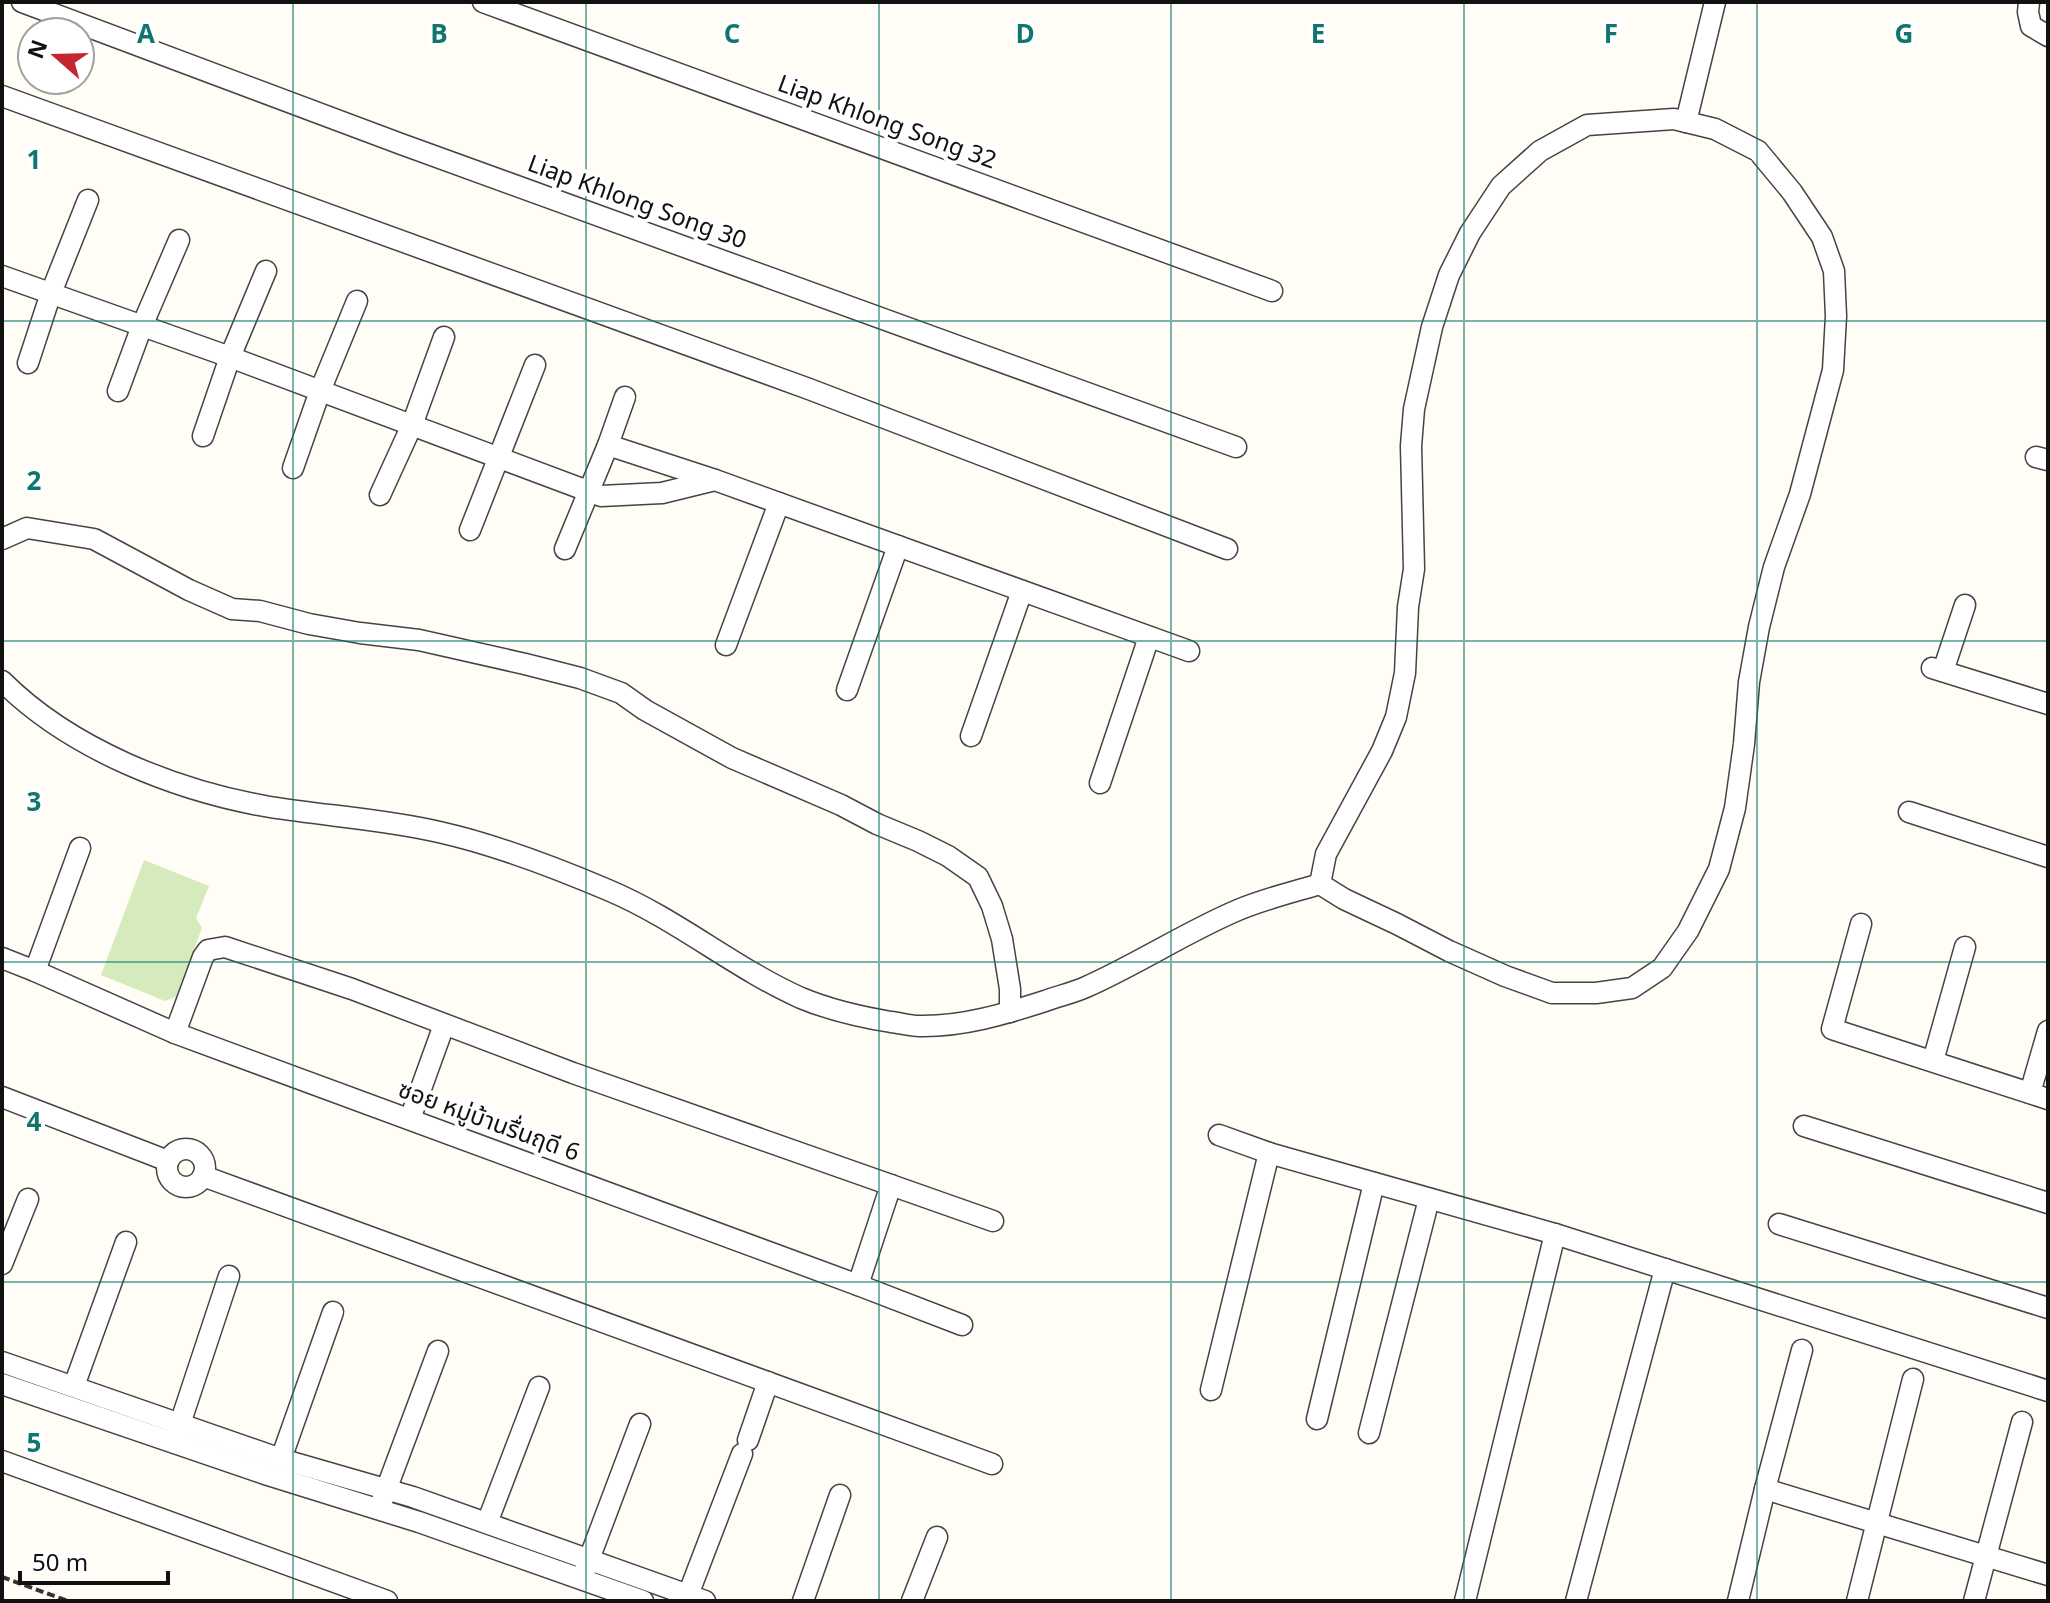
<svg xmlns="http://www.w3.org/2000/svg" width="2050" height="1603" font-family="Georgia,'Noto Sans Thai',serif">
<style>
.green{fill:#d5ebbd}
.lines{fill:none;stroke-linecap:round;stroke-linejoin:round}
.minor-casing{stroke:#444;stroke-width:23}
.path{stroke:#333;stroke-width:4;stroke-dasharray:8 4;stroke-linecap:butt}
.minor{stroke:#fff;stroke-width:20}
.grid{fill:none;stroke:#0f766e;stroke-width:2;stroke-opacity:0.55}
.labels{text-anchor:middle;stroke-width:8;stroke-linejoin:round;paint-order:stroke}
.street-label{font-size:24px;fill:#111;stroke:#fff}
.grid-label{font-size:26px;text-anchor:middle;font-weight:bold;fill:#0f766e;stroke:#fff;stroke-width:8;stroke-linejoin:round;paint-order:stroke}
</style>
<rect width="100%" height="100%" fill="#fffdf5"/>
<!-- green -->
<path class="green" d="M144,860L209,886L196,918L202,928L176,997L165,1001L101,975Z"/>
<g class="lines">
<!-- minor casing -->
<g class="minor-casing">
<g id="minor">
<path d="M22,2L401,144L1236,447"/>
<path d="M483,2L1272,291"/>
<path d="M2029,2L2028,12L2031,26L2048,36"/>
<path d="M2,96L809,389L1227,549"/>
<path d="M1686,122L1715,2"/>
<path d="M2,276L230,357L601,496L662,493L715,480L1189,651"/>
<path d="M28,363L51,293L88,200"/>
<path d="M118,391L142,326L179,240"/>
<path d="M203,436L230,357L266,271"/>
<path d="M608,445L625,397"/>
<path d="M2036,457L2048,460"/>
<path d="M293,468L320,391L357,301"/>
<path d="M380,495L412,425L444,337"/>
<path d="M470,530L535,365"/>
<path d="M2,539L27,528L94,539L189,590L232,609L260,611L309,624L360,633L419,640L525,664L580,678L621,693L645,710L732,758L841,805L877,824L918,841L948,856L978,877L992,906L1002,939L1010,989V1012"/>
<path d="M565,549L608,445L715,480"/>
<path d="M726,645L779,503"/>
<path d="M1932,668L2048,704"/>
<path d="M1943,671L1965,605"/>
<path d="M2,681C70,749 176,791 270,807C326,816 384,819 439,832C497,845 554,867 608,890C677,919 734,968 801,998C830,1010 860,1017 891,1022C900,1023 910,1026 919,1026C962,1027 1005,1014 1045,1001C1058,996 1073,993 1086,987C1138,964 1186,932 1238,910C1264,899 1293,892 1320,884L1344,899L1397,924L1449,951L1505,976L1552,993H1596L1632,988L1662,968L1688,931L1719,869L1735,808L1744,744L1749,682L1759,627L1774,567L1800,494L1833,370L1836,316L1834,271L1822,237L1792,192L1758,151L1715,129L1674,119L1587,125L1540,151L1501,186L1470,233L1449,275L1432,327L1414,409L1411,446L1414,569L1408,607L1405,673L1396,717L1382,751L1326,854L1320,884"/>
<path d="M847,690L898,546"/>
<path d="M971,736L1022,591"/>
<path d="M1100,783L1149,637"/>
<path d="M1909,812L2048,857"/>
<path d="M1861,924L1832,1029L2048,1099"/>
<path d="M2,958L35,971L175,1033L858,1285L962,1325"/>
<path d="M35,971L80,848"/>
<path d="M175,1033L203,957L208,950L225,947L352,989L573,1073L993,1221"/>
<path d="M1933,1061L1965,947"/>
<path d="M2030,1093L2048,1031"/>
<path d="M2,1097L168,1161"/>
<path d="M410,1119L444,1025"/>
<path d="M1804,1126L2048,1203"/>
<path d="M1219,1135L1269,1153L1555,1234L2048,1391"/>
<circle cx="186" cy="1168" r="19"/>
<path d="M203,1176L992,1464"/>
<path d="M1779,1224L2048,1308"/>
<path d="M2,1264L28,1199"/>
<path d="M858,1285L891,1185"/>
<path d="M2,1362L281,1459L413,1497L705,1601"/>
<path d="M2,1384L268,1475L419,1522L643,1601"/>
<path d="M74,1386L126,1242"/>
<path d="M1211,1390L1269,1153"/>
<path d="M1317,1419L1374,1183"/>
<path d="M1369,1433L1429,1199"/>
<path d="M176,1436L229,1276"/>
<path d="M748,1440L768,1382"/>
<path d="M281,1459L333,1312"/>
<path d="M2,1461L387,1601"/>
<path d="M1765,1489L2048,1575"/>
<path d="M382,1501L438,1351"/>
<path d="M487,1523L539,1387"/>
<path d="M585,1570L640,1424"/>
<path d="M688,1595L742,1454"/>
<path d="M803,1601L840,1495"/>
<path d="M912,1601L937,1537"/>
<path d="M1465,1601L1555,1234"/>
<path d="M1576,1601L1665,1269"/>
<path d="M1738,1601L1765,1489L1802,1350"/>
<path d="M1857,1601L1913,1379"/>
<path d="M1974,1601L2022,1422"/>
</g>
</g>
<!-- path -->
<path class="path" d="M2,1577L68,1601"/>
<!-- minor -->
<use href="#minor" class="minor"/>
</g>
<!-- grid -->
<path class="grid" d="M293,2V1601M586,2V1601M879,2V1601M1171,2V1601M1464,2V1601M1757,2V1601M2,321H2048M2,641H2048M2,962H2048M2,1282H2048"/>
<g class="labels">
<!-- street labels -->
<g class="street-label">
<text transform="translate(887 122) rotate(20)" y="8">Liap Khlong Song 32</text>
<text transform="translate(637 202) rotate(20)" y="8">Liap Khlong Song 30</text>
<text transform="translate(489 1121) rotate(20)" y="8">ซอย หมู่บ้านรื่นฤดี 6</text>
</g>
</g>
<g class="grid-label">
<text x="146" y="43">A</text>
<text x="439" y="43">B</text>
<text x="732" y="43">C</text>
<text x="1025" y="43">D</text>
<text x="1318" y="43">E</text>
<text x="1611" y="43">F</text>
<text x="1904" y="43">G</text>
<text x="34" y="169">1</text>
<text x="34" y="490">2</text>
<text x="34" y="811">3</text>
<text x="34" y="1131">4</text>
<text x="34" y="1452">5</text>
</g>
<!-- border -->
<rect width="2050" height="1603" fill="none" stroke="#111111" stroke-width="8"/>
<!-- north arrow -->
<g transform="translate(56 56) rotate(290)"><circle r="38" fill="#ffffff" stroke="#a0a0a0" stroke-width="2"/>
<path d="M0-6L14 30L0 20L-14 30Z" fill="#c4262e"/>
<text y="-12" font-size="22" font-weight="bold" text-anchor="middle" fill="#111111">N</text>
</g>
<!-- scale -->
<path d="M20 1571v12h148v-12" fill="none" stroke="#111111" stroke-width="4"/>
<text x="32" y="1571" font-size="24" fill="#111111" stroke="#ffffff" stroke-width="6" paint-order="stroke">50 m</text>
</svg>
